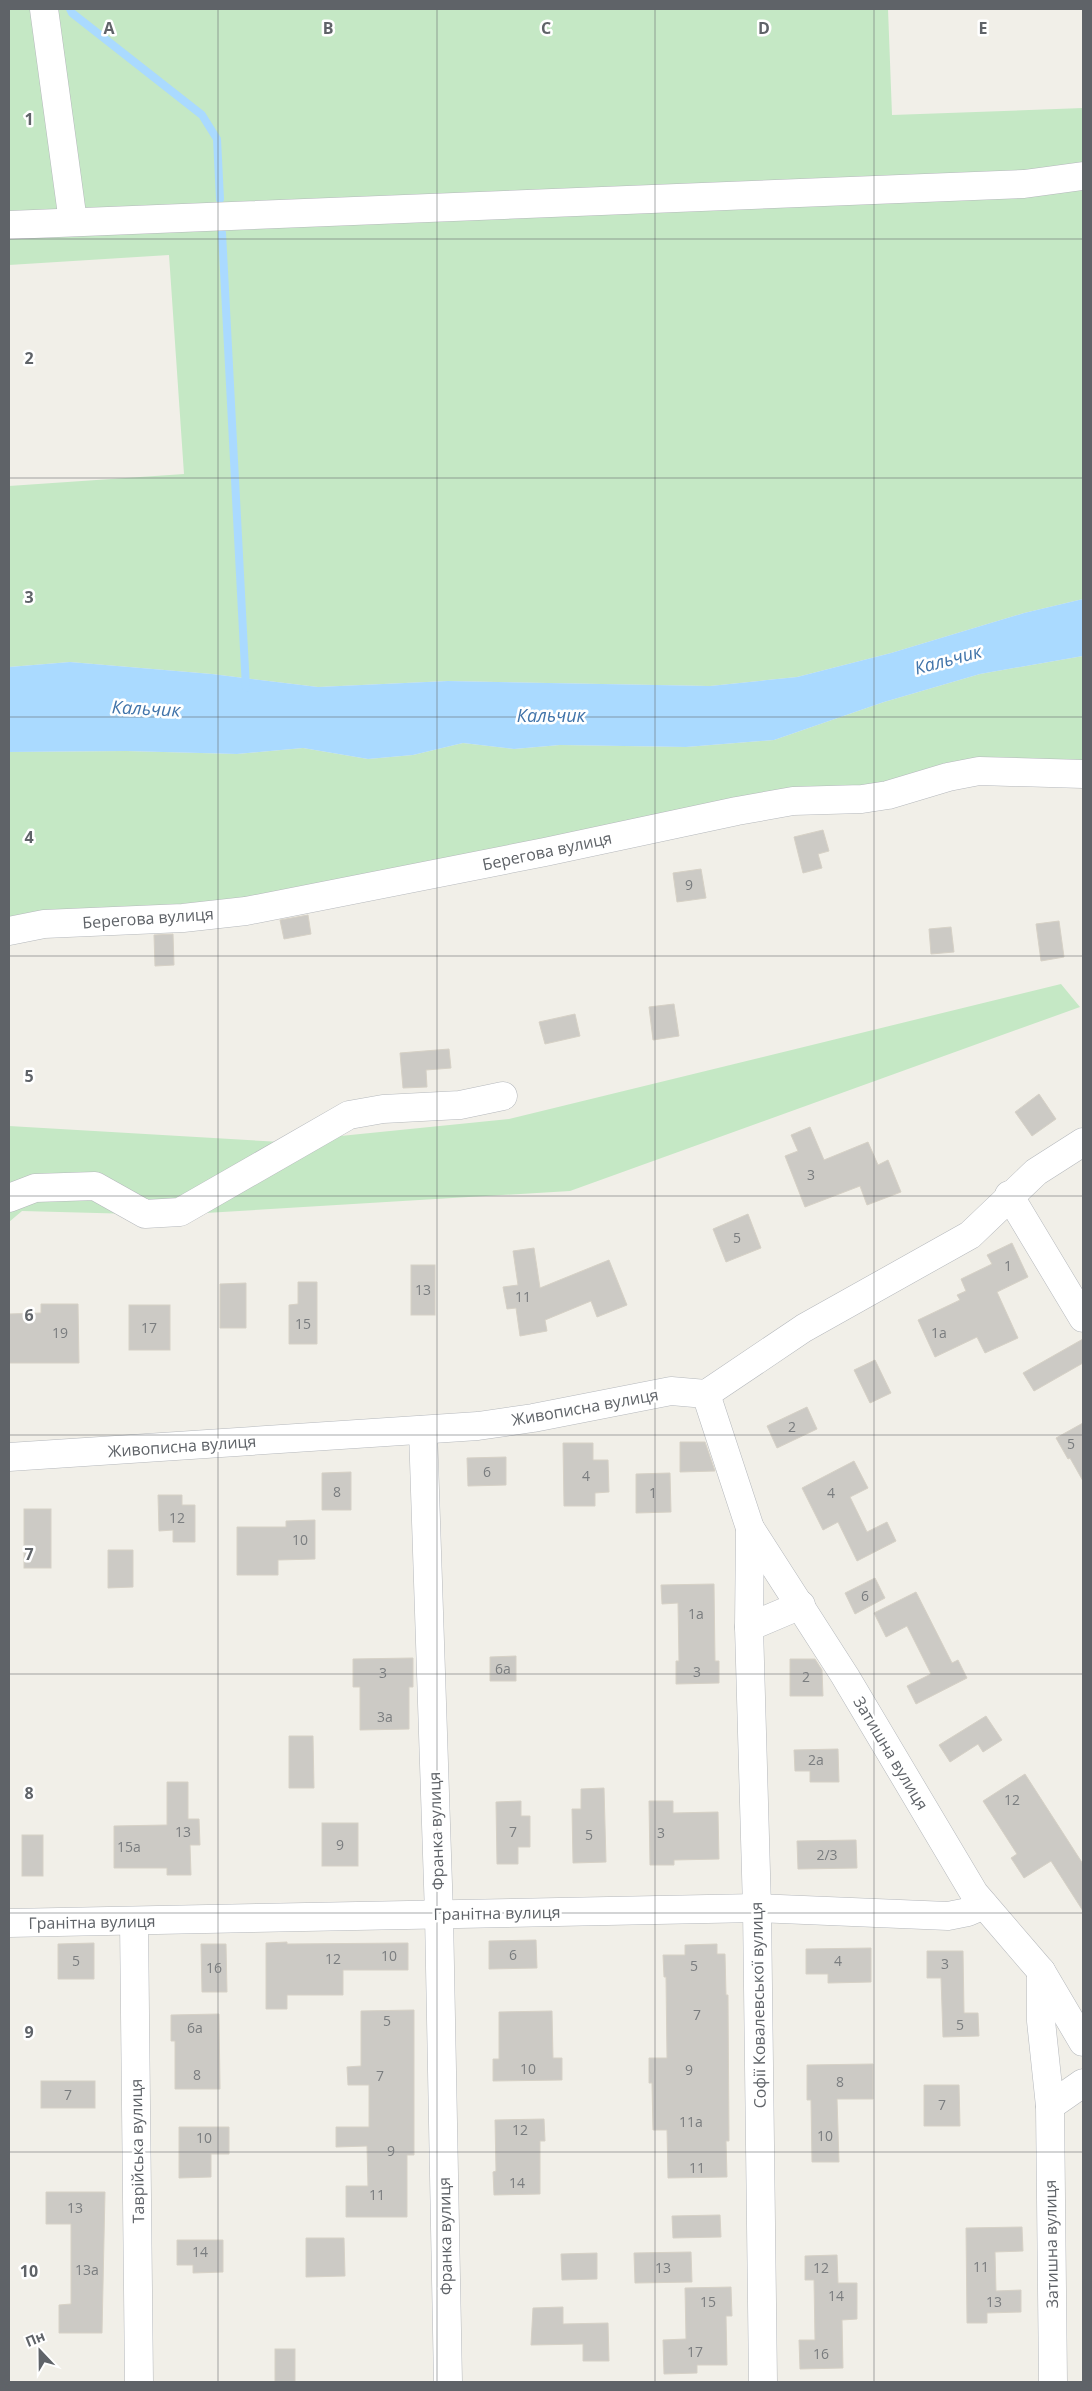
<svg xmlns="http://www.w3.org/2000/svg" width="1092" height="2391" font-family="'Open Sans',sans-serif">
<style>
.green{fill:#c5e8c5}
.water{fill:#aadaff}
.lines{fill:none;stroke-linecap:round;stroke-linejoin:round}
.stream{stroke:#aadaff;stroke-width:8}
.building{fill:#cccac5;stroke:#d6d1c6}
.minor-casing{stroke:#b5b8bc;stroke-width:29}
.minor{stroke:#fff;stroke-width:28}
.grid{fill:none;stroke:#5f6368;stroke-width:1;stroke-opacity:0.55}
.labels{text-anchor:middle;stroke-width:5;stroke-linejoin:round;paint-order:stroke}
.number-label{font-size:14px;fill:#7a7d7f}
.street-label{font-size:16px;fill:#5f6368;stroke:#fff}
.water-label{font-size:18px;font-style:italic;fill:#4174aa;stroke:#fff}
.grid-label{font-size:16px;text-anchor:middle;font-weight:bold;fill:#5f6368;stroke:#fff;stroke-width:5;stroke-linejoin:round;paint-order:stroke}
</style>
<rect width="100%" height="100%" fill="#f1efe8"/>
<!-- green -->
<g class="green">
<path d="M9,9H888L892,115L1083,108V599L1024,613L891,653L797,677L710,686L448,681L318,687L212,674L70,662L9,667V486L184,474L169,255L9,265Z"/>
<path d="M1083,656V774L979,771L246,911L9,931V752L126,751L237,754L303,748L368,759L413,755L463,743L514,749L560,745L686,747L774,740L884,702L980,674Z"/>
<path d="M1061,984L1080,1007L570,1191L172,1215L22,1211L9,1222V1126L281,1142L509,1119Z"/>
</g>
<!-- water -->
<path class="water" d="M1083,599V656L980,674L884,702L774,740L686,747L560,745L514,749L463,743L413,755L368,759L303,748L237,754L126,751L9,752V667L70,662L212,674L318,687L448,681L710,686L797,677L891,653L1024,613Z"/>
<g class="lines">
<!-- stream -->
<g class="stream">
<path d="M70,9L72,13L202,115L217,139L220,199"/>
<path d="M222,233L246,688"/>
</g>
</g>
<!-- building -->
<g class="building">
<path d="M823,830L829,851L818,854L822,868L803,873L794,837Z"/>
<path d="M701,869L706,898L677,902L673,873Z"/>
<path d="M308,915L311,934L284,939L280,920Z"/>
<path d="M1059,921L1064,957L1041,961L1036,924Z"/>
<path d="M951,927L954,952L931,954L929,929Z"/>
<path d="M173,934L174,965L155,966L154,935Z"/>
<path d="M674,1004L679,1036L653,1040L649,1007Z"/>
<path d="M575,1014L580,1036L545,1044L539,1022Z"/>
<path d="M449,1049L451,1068L426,1070L427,1087L403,1088L400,1053Z"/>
<path d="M1039,1094L1056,1119L1032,1136L1015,1112Z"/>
<path d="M810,1127L824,1160L868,1142L878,1165L888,1160L901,1192L867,1205L860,1186L805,1207L785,1156L798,1151L791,1135Z"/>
<path d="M748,1214L761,1248L726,1262L713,1229Z"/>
<path d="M1012,1243L1028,1277L997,1292L1018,1338L985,1353L977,1337L935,1357L918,1320L960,1300L957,1295L966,1291L961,1279L992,1264L987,1255Z"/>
<path d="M534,1248L540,1288L609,1260L627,1305L597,1317L591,1301L545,1320L547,1331L520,1336L516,1308L507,1309L503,1287L518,1285L513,1251Z"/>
<rect x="411" y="1265" width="24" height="50"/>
<path d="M298,1282H317V1344H289V1305L298,1304Z"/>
<path d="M246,1283V1328H220V1284Z"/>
<path d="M41,1304H78L79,1363H9V1314L41,1313Z"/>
<rect x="129" y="1305" width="41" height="45"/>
<path d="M1083,1339V1363L1034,1391L1023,1373Z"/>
<path d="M875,1360L891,1393L870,1403L854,1370Z"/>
<path d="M807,1407L817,1429L777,1448L767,1426Z"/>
<path d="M1083,1423V1481L1070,1458L1068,1459L1056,1438Z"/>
<path d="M680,1442H705L715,1471L680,1472Z"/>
<path d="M563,1443H593V1460H608L609,1492L595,1493V1506H564Z"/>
<path d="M506,1457V1485L468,1486L467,1458Z"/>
<path d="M854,1461L868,1488L850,1497L867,1532L887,1522L896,1541L857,1561L838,1522L823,1530L802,1488Z"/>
<path d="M351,1472V1510H322V1473Z"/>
<path d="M670,1473L671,1512L636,1513V1474Z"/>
<path d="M158,1495H182V1505H195V1542H173V1530L159,1531Z"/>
<rect x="24" y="1509" width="27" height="59"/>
<path d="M315,1520V1559L278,1560V1575H237V1527H286V1521Z"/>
<path d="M108,1550H133V1587L108,1588Z"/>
<path d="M875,1578L885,1598L855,1614L845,1593Z"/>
<path d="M714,1584L715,1661H719V1683L676,1684V1661H679L678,1603L662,1604L661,1585Z"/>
<path d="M916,1592L952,1663L958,1660L967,1678L916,1704L907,1686L931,1674L907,1626L886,1637L874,1613Z"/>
<path d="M516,1656V1681H490V1657Z"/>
<path d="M413,1658V1687H409V1729L360,1730V1687H353V1659Z"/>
<path d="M790,1659H815L822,1670L823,1696H790Z"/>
<path d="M986,1716L1002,1740L983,1752L978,1744L950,1762L939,1745Z"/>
<path d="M289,1736H313L314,1788H289Z"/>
<path d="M838,1749L839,1782H810V1771H795L794,1750Z"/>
<path d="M1025,1774L1083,1864V1911L1051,1861L1024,1878L1011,1858L1017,1854L983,1801Z"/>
<path d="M167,1782H188V1819H199L200,1845H190L191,1875H167V1868H114V1826L167,1825Z"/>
<path d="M604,1788L606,1862L573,1863L572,1809H581V1789Z"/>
<path d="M521,1801V1816H530V1847H518V1864H497L496,1802Z"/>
<path d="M649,1801H673V1813L718,1812L719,1859L674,1860V1865H650Z"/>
<rect x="322" y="1823" width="36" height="43"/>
<rect x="22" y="1835" width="21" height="41"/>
<path d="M856,1840L857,1868L798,1869L797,1841Z"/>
<path d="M536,1940L537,1968L489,1969V1941Z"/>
<path d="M287,1942V1944L408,1943V1970H343V1995H287V2009H266V1943Z"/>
<path d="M94,1943V1979H58V1944Z"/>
<path d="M201,1944H226L227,1992H202Z"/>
<path d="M717,1944V1954H725L726,1995H728L729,2141H726L727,2177L668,2178L667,2130H653L652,2083H649V2058H667L666,1977H664L663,1955H685V1945Z"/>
<path d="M871,1948V1982L828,1983V1974H806V1949Z"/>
<path d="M927,1951H963L964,2013H978L979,2036L943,2037L941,1978H927Z"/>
<path d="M414,2010V2155H407V2217H346V2186H368L367,2146L336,2147V2127H369V2085H348L347,2067L361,2066V2011Z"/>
<path d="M552,2011L553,2058H562V2080L493,2081V2059H499V2012Z"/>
<path d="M219,2014L220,2089H175V2041H171V2015Z"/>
<path d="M873,2064V2099H837L839,2162H812L811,2100H807V2065Z"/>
<rect x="41" y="2081" width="54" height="27"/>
<path d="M924,2085H959L960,2126H924Z"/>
<path d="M544,2119L545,2141H540V2194L494,2195L493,2172L496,2171L495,2120Z"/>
<path d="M179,2127H229V2154H211V2177L179,2178Z"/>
<path d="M46,2192H105L102,2333H59V2305L71,2304V2224H46Z"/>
<path d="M720,2215L721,2237L673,2238L672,2216Z"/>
<path d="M1022,2227L1023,2251L995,2252L996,2291L1021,2290V2312L987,2313V2323H967L966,2228Z"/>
<path d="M306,2238H344L345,2276L306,2277Z"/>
<path d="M177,2240H223V2272L193,2273V2265H177Z"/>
<path d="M691,2252L692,2282L635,2283L634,2253Z"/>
<path d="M597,2253V2279L562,2280L561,2254Z"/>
<path d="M837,2255L838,2283H857V2319L842,2320L843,2368L800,2369L799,2340H815L814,2280H805V2256Z"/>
<path d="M731,2287L732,2316H726L727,2365H697V2373L664,2374L663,2340L686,2339L685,2288Z"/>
<path d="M563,2307V2324L608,2323L609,2361H583V2344L531,2345L533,2308Z"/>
<rect x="275" y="2349" width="20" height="33"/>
</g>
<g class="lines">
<!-- minor casing -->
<g class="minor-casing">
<g id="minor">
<path d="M44,9L73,222"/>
<path d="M9,225L1024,184L1083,176"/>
<path d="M9,931L44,924L183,918L246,911L545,852L737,811L793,801L862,799L888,795L948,777L979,771L1083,774"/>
<path d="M1009,1195L1083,1318"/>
<path d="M9,1198L35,1188L95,1186L145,1214L180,1212L349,1115L383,1109L460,1105L503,1096"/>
<path d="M706,1394L750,1528L749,1627L801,1605"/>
<path d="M423,1430L439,1915L448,2382"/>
<path d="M9,1457L478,1426L533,1418L671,1391L706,1394L804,1328L970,1235L1036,1172L1083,1142"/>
<path d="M750,1528L845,1676L974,1893L1041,1971L1083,2042"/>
<path d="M749,1627L757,1908L763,2382"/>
<path d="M134,1921L139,2382"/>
<path d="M9,1923L757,1908L948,1916L968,1912L984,1905"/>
<path d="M1041,1971V2021L1050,2106L1083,2083"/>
<path d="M1050,2106L1053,2382"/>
</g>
</g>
<!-- minor -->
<use href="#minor" class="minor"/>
</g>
<!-- grid -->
<path class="grid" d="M218,9V2382M437,9V2382M655,9V2382M874,9V2382M9,239H1083M9,478H1083M9,717H1083M9,956H1083M9,1196H1083M9,1435H1083M9,1674H1083M9,1913H1083M9,2152H1083"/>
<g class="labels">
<!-- number labels -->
<g class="number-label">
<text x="689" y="890">9</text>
<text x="811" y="1180">3</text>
<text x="737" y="1243">5</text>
<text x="1008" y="1271">1</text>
<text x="423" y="1295">13</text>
<text x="523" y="1302">11</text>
<text x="303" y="1329">15</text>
<text x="149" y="1333">17</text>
<text x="60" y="1338">19</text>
<text x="939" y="1338">1а</text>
<text x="792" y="1432">2</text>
<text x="1071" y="1449">5</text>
<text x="487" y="1477">6</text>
<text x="586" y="1481">4</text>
<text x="337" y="1497">8</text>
<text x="653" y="1498">1</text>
<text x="831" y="1498">4</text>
<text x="177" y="1523">12</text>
<text x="300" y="1545">10</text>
<text x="865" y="1601">6</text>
<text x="696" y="1619">1а</text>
<text x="503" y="1674">6а</text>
<text x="697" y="1677">3</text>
<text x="383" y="1678">3</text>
<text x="806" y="1682">2</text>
<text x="385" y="1722">3а</text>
<text x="816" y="1765">2а</text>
<text x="1012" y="1805">12</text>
<text x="183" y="1837">13</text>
<text x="513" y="1837">7</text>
<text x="661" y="1838">3</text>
<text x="589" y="1840">5</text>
<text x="340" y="1850">9</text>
<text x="129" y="1852">15а</text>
<text x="827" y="1860">2/3</text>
<text x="513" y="1960">6</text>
<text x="389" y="1961">10</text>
<text x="333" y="1964">12</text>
<text x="76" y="1966">5</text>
<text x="838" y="1966">4</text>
<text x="945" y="1969">3</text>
<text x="694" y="1971">5</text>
<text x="214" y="1973">16</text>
<text x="697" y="2020">7</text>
<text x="387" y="2026">5</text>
<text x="960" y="2030">5</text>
<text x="195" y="2033">6а</text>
<text x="528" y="2074">10</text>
<text x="689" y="2075">9</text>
<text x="197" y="2080">8</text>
<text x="380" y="2081">7</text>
<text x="840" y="2087">8</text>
<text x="68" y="2100">7</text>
<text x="942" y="2110">7</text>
<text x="691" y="2127">11а</text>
<text x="520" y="2135">12</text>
<text x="825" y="2141">10</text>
<text x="204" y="2143">10</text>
<text x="391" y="2156">9</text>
<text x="697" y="2173">11</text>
<text x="517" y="2188">14</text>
<text x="377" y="2200">11</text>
<text x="75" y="2213">13</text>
<text x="200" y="2257">14</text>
<text x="981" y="2272">11</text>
<text x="663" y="2273">13</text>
<text x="821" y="2273">12</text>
<text x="87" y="2275">13а</text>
<text x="836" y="2301">14</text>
<text x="708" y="2307">15</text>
<text x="994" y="2307">13</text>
<text x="695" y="2357">17</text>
<text x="821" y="2359">16</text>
</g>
<!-- street labels -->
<g class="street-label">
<text transform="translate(547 851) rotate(-12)" y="6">Берегова вулиця</text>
<text transform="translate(148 918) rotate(-4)" y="6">Берегова вулиця</text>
<text transform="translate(585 1407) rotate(-10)" y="6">Живописна вулиця</text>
<text transform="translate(182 1446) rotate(-4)" y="6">Живописна вулиця</text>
<text transform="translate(891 1753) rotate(59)" y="6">Затишна вулиця</text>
<text transform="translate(436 1831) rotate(-92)" y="6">Франка вулиця</text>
<text transform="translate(497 1913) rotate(-1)" y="6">Гранітна вулиця</text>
<text transform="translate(92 1922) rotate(-1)" y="6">Гранітна вулиця</text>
<text transform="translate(758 2005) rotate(-91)" y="6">Софії Ковалевської вулиця</text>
<text transform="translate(137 2151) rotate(-91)" y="6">Таврійська вулиця</text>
<text transform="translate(445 2236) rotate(-91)" y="6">Франка вулиця</text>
<text transform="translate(1051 2244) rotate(-91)" y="6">Затишна вулиця</text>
</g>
<!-- water labels -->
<g class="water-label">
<text transform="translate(948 660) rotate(-15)" y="6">Кальчик</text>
<text transform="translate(146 709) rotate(3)" y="6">Кальчик</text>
<text x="551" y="722">Кальчик</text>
</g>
</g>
<g class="grid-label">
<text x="109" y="34">A</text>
<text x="328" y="34">B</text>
<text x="546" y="34">C</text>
<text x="764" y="34">D</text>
<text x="983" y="34">E</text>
<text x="29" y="125">1</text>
<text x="29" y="364">2</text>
<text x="29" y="603">3</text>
<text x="29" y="843">4</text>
<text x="29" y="1082">5</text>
<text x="29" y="1321">6</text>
<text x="29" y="1560">7</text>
<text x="29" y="1799">8</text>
<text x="29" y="2038">9</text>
<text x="29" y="2277">10</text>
</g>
<!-- border -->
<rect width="1092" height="2391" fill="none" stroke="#5f6368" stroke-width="20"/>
<!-- north arrow -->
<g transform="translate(40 2351) rotate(338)" stroke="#ffffff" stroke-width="4" paint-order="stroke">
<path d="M0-4L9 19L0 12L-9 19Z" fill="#5f6368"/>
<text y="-8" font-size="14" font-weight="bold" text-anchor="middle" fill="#5f6368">Пн</text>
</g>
</svg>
